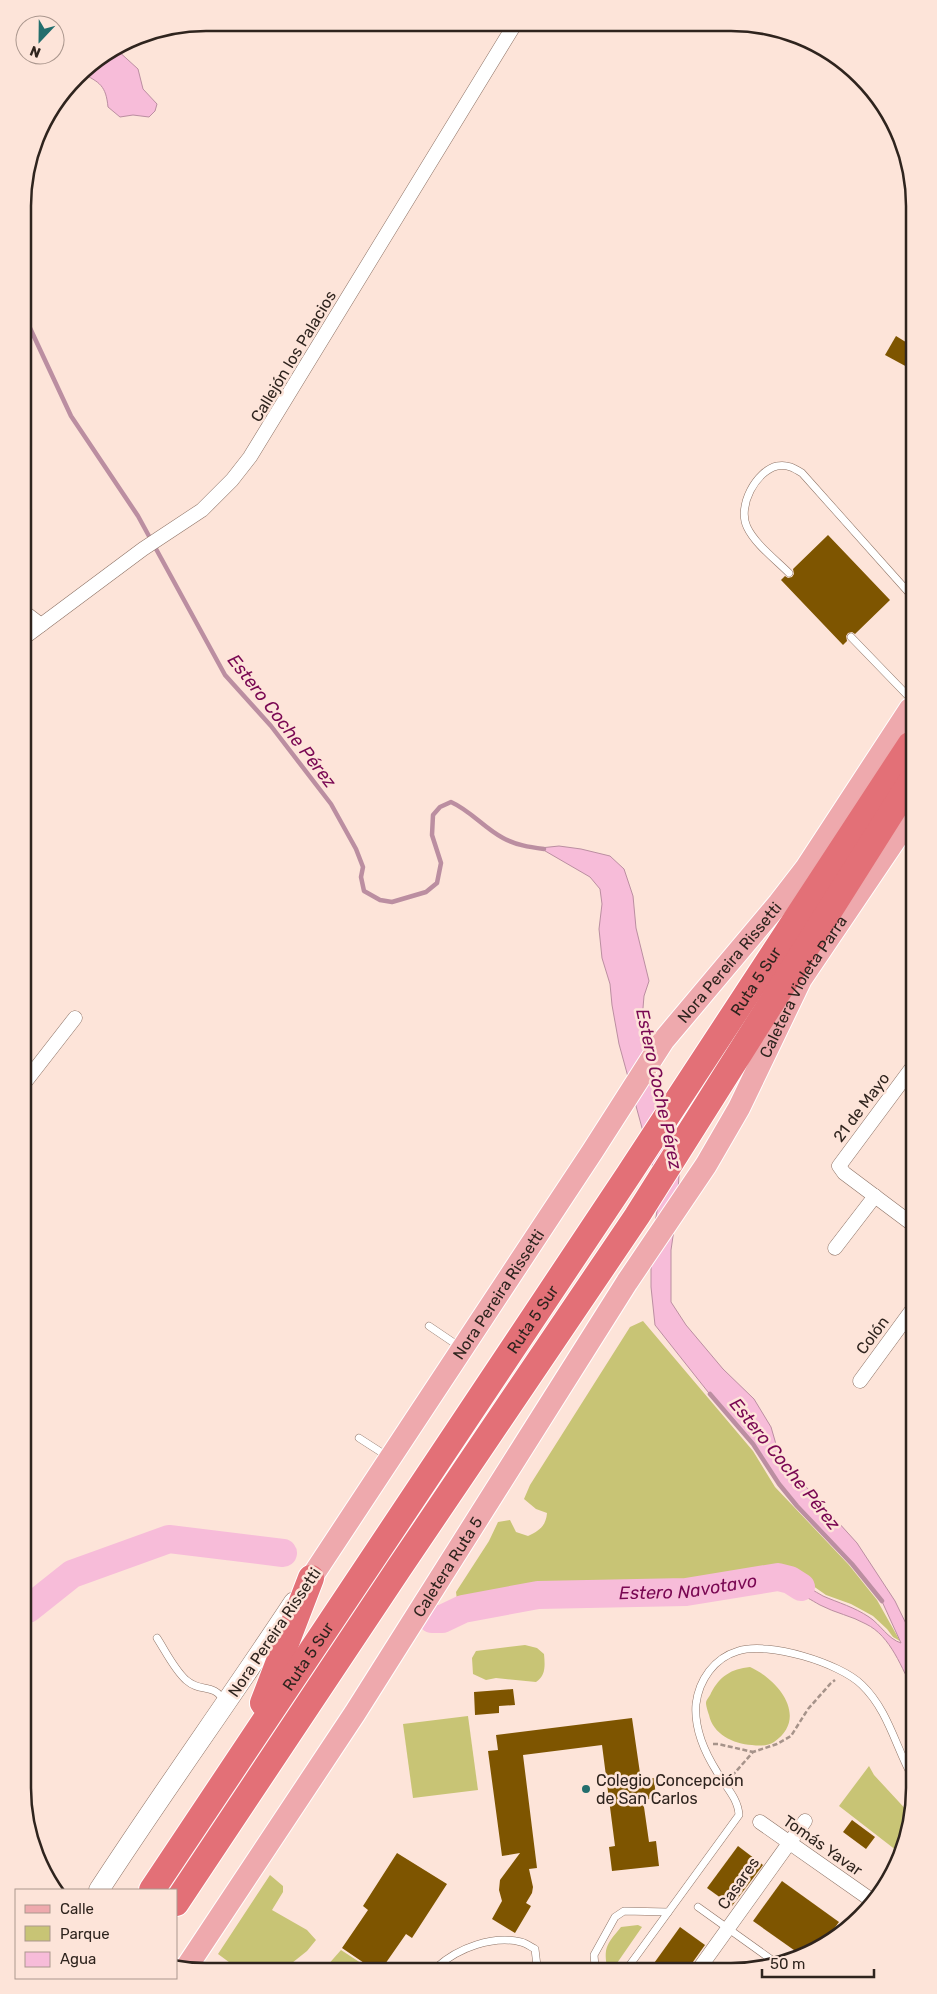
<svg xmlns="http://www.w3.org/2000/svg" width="937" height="1994" font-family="Rubik,sans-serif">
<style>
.green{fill:#c8c475}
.water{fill:#f7bcd9;stroke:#bb8ea1}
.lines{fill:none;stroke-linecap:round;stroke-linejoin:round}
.stream{stroke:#bb8ea1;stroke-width:4.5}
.river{stroke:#f7bcd9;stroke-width:28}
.building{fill:#7e5500}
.lane-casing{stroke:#8d7265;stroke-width:8}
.street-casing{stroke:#8d7265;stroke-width:15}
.secondary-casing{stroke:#8d7265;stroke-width:21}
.primary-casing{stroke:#fff;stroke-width:24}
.highway-casing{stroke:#fff;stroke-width:28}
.path{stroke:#a6938a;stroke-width:2.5;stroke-dasharray:5 2.5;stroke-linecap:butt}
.lane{stroke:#fff;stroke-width:7}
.street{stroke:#fff;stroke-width:14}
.secondary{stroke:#fff;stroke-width:20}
.primary{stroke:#eea9ad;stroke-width:22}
.highway{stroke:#e37077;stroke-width:26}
.poi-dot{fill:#236e6d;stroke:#fde4d9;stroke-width:2}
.labels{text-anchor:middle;stroke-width:5;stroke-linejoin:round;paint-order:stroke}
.street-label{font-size:16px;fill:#2f241e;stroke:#fde4d9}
.poi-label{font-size:16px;fill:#2f241e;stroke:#fde4d9;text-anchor:start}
.water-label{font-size:18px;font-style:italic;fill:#790752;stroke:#fde4d9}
.rim{fill:none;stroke:#2f241e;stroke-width:2.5}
</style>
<rect width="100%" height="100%" fill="#fde4d9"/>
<!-- green -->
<g class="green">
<path d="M643,1321L753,1451L775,1487L849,1565L877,1600L900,1641L893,1637L887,1629L873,1616L851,1604L826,1595L789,1569L772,1567L681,1581L536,1584L457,1600L456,1592L489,1541L498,1522L510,1520L516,1532L528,1536C539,1531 546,1526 547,1513L536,1509L524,1499L530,1485L630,1327Z"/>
<path d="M525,1645L537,1648L544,1654C545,1665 546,1676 536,1682L496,1678L486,1680L473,1674L472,1658L476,1651Z"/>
<path d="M750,1667C779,1680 809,1718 774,1742C768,1746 759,1746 752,1745C733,1744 713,1734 709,1715C708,1712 706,1706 706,1703C706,1700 710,1696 711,1693C720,1676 731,1669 750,1667Z"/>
<path d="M468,1716L478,1790L413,1798L403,1724Z"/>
<path d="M869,1766L874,1775L911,1815L901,1854L839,1806Z"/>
<path d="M270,1875L283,1886V1892L272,1910L307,1930L316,1940L307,1951L287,1967L237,1968L218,1954Z"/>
<path d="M638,1925L642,1927L615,1966H607C603,1946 609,1942 621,1927Z"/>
<path d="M341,1950L367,1967H326Z"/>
</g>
<!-- water -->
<g class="water">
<path d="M116,49L138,69L143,89L157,104L155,111L149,117L133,115L120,117L108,107C106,86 100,82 81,73L85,68Z"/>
<path d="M559,846L581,849L610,856L624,869L633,896L636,928L649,981L644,996L642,1020L651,1051L660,1106L673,1139L679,1175L677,1209L671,1250V1302L686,1325L723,1369L754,1399L771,1427L780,1458L857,1543L895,1601L913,1638L914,1692C902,1669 891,1636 866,1624C852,1616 835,1613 820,1605C802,1595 788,1584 767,1587L766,1579L775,1574C797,1578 805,1586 823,1596C839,1603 854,1607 869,1617C880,1624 888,1639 901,1643L880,1597L852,1564L797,1506L779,1484L753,1444L712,1397L655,1325L651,1287V1247L657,1211L653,1168L619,1044L612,1005L610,984L602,958L599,929L602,904L600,889L590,877L540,848Z"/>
</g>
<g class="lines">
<!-- stream -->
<g class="stream">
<path d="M23,313L71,416L138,516L225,675L271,726L331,804L356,849L363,867L361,877L364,891L380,900L392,902L426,892L437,883L441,863L432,835L433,815L440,807L451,802C471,811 484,828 503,838C516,845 529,847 544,849"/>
<path d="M710,1394L753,1444L779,1484L797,1506L852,1564L882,1601"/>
</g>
<!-- river -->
<g class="river">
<path d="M28,1609L72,1574L169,1539L283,1553"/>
<path id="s1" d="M432,1619H442L463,1609L538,1595L686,1592L778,1577L790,1580L801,1587"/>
</g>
</g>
<!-- building -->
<g class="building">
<path d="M896,336L909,344V368L885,355Z"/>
<path d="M828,535L890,600L855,634L852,632L848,633L846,636L847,641L843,645L781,580L785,576L788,578L792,577L794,574L793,569Z"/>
<path d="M513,1689L515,1705L499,1706V1713L475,1715L474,1692Z"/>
<path d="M632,1718L641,1780L654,1778L656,1798L643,1800L649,1842L656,1841L659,1866L612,1871L609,1847L615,1846L602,1745L523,1755L537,1868L529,1869L533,1887L532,1893L526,1903L531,1906L515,1933L492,1919L502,1901L499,1890L500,1880L520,1853L502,1856L488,1751L498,1750L496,1735Z"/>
<path d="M852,1820L875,1837L866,1849L843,1832Z"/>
<path d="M738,1846L763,1865L732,1906L707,1888Z"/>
<path d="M397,1853L447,1884L412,1938L406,1934L383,1967H370L342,1948L368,1910L363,1906Z"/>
<path d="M782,1881L839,1922L822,1945L801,1955L753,1921Z"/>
<path d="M680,1927L705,1945L690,1966H652Z"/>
</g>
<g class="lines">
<!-- lane casing -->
<g class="lane-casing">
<g id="lane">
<path d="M789,573C775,559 755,544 747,527C737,506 756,471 777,466C787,464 794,468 802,473L910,594"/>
<path d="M851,637L910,698"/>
<path d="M429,1326L460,1347"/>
<path d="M359,1438L387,1456"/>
<path d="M157,1638C166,1652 174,1669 186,1680C202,1694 212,1681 225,1702"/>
<path d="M698,1907L779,1965"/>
<path d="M595,1966L594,1955L615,1917L624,1911L668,1912"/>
<path d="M629,1966L739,1815C738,1798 725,1786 717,1772C705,1753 694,1728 696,1704C699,1680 714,1658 738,1651C768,1641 840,1663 862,1685C889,1711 896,1749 914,1780"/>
<path d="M437,1967C458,1948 493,1935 521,1942C526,1943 531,1947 535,1949L537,1966"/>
</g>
</g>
<!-- street casing -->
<g class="street-casing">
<g id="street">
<path d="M24,612L41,625"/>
<path d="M25,637L143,549L202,510L232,480L250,457L515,24"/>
<path d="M911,1069L839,1166L844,1173L912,1224"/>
<path d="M26,1081L75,1018"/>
<path d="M835,1248L875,1196"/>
<path d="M860,1381L912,1310"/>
<path d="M760,1822L867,1897"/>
<path d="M701,1966L805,1821"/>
</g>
</g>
<!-- secondary casing -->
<g class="secondary-casing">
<path id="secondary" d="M99,1890C162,1793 230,1699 294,1602"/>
</g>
<!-- primary casing -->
<g class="primary-casing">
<g id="primary">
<path id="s2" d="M311,1578L592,1152L663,1041L779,903L806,868L910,709"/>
<path id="s3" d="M186,1968L355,1713L627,1282L706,1165L739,1108L801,979L911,816"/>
</g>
</g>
<!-- highway casing -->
<g class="highway-casing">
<g id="highway">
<path d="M263,1703L311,1578"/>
<path id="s4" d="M152,1890L629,1174L910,745"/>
<path d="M176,1903L399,1568L637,1216L910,783"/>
</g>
</g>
<!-- path -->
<g class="path">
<path d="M713,1744H718L753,1752"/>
<path d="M732,1776L753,1752L777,1744L791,1736L808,1709L831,1683L835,1680"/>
</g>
<!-- lane -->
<use href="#lane" class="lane"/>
<!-- street -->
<use href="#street" class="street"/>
<!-- secondary -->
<use href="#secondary" class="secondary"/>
<!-- primary -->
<use href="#primary" class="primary"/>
<!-- highway -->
<use href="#highway" class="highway"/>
</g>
<!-- markers -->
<circle class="poi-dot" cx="586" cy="1789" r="5"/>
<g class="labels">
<!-- street labels -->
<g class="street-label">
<text transform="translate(293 356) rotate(-59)" y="6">Callejón los Palacios</text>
<text dy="6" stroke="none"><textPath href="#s2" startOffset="745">Nora Pereira Rissetti</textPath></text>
<text dy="6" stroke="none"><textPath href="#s4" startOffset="1091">Ruta 5 Sur</textPath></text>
<text dy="6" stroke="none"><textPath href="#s3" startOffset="1160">Caletera Violeta Parra</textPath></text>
<text transform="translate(861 1107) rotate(-53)" y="6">21 de Mayo</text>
<text dy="6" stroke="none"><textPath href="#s2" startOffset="340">Nora Pereira Rissetti</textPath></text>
<text dy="6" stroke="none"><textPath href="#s4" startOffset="686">Ruta 5 Sur</textPath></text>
<text transform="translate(872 1335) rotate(-53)" y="6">Colón</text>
<text dy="6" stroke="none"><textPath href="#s3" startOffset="479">Caletera Ruta 5</textPath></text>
<text transform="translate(274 1632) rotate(-56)" y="6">Nora Pereira Rissetti</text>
<text dy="6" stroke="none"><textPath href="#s4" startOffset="281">Ruta 5 Sur</textPath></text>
<text transform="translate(823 1845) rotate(35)" y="6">Tomás Yavar</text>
<text transform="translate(738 1883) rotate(-55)" y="6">Casares</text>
</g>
<!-- poi labels -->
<g class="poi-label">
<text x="596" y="1786">Colegio Concepción<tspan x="596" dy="18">de San Carlos</tspan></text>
</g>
<!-- water labels -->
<g class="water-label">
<text transform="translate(282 721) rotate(52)" y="6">Estero Coche Pérez</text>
<text transform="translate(659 1089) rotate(78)" y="6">Estero Coche Pérez</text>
<text transform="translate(785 1464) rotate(51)" y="6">Estero Coche Pérez</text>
<text dy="6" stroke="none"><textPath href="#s1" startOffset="260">Estero Navotavo</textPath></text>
</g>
</g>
<!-- crop -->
<path d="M0 0H937V1994H0ZM206 31H731A175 175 0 0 1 906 206V1788A175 175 0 0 1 731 1963H206A175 175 0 0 1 31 1788V206A175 175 0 0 1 206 31Z" fill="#fde4d9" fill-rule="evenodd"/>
<path class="rim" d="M206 31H731A175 175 0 0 1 906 206V1788A175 175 0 0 1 731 1963H206A175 175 0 0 1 31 1788V206A175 175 0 0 1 206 31Z"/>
<!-- legend -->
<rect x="15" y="1889" width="162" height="90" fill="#fde4d9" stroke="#ab978e"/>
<rect x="25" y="1905" width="25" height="8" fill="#eea9ad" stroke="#ab978e"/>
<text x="60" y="1914" font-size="15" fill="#2f241e">Calle</text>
<rect x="25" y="1926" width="25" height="15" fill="#c8c475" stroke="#ab978e"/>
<text x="60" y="1939" font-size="15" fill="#2f241e">Parque</text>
<rect x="25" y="1952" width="25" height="15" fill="#f7bcd9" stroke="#ab978e"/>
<text x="60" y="1964" font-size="15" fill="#2f241e">Agua</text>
<!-- north arrow -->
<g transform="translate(40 40) rotate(202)"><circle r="24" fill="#fde4d9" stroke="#ab978e"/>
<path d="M0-4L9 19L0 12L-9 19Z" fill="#236e6d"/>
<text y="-8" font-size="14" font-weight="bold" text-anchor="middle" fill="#2f241e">N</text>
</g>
<!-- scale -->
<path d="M762 1969v8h112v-8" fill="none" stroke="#2f241e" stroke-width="2.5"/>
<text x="770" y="1969" font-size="15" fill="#2f241e" stroke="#fde4d9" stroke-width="4" paint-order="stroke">50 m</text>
</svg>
